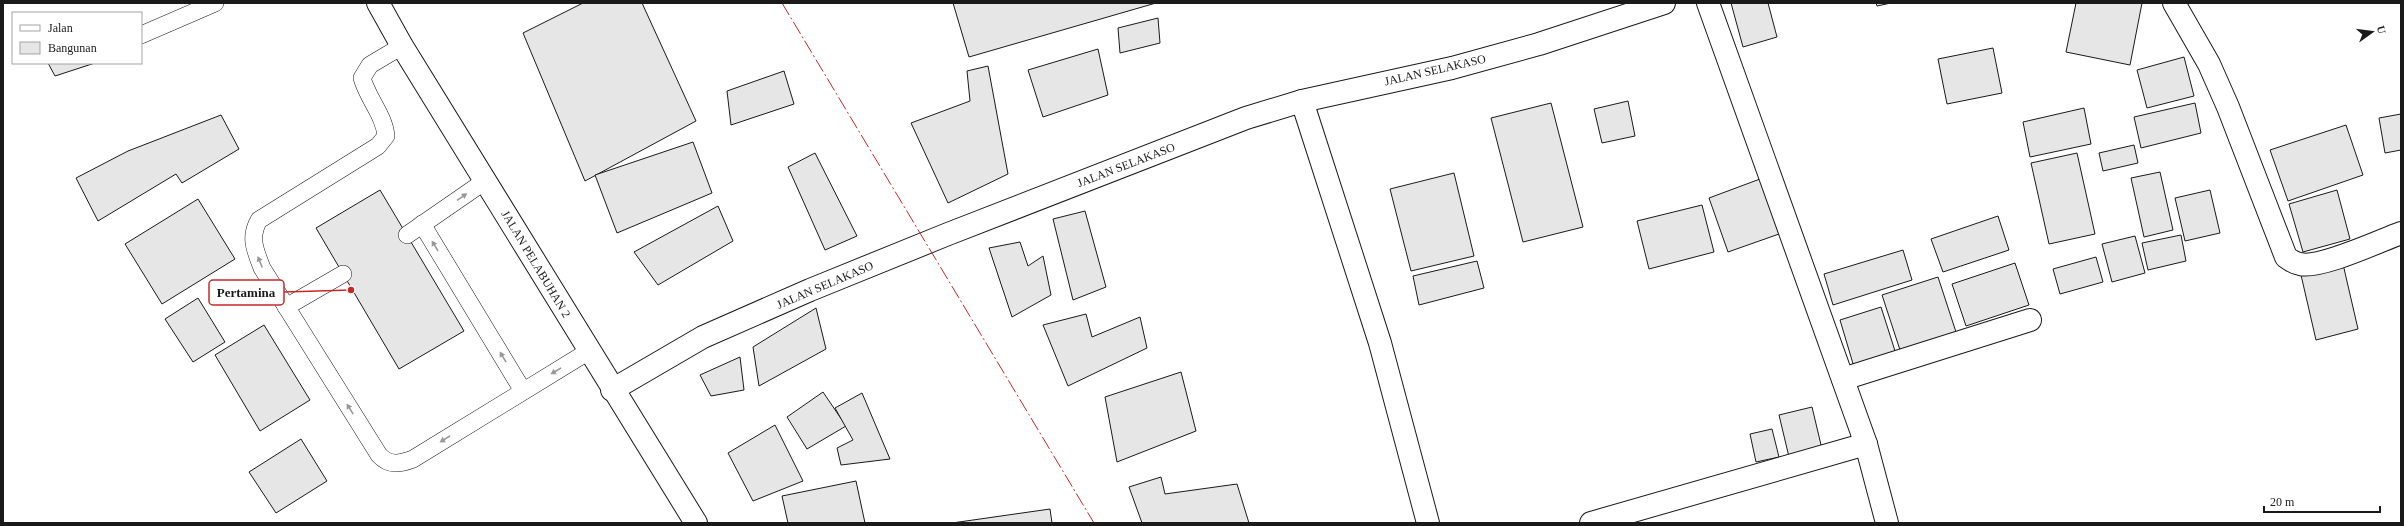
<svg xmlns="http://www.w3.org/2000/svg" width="2404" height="526" viewBox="0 0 2404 526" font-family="'Times New Roman',serif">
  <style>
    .building { fill: #e6e6e6; stroke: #1a1a1a }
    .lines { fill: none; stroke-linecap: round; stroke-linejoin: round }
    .lane-casing { stroke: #1a1a1a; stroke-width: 18 }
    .street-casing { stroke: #1a1a1a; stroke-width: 24 }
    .secondary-casing { stroke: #1a1a1a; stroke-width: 24 }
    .lane { stroke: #fff; stroke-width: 17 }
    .street { stroke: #fff; stroke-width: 22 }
    .secondary { stroke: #fff; stroke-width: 22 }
    .power { stroke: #c62828; stroke-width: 1; stroke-dasharray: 14 3 2 3; stroke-linecap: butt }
    .oneway { fill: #989898 }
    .labels { text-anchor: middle; stroke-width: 3; stroke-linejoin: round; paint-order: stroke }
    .street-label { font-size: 12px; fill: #1a1a1a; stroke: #fff }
    .leader { fill: none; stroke: #c62828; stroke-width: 1.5 }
    .callout-dot { fill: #c62828; stroke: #fff; stroke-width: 1.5 }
    .callout { fill: #fff; stroke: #c62828; stroke-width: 1.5 }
    .callout-label { font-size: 13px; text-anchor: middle; font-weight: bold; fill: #1a1a1a }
  </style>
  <rect width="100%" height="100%" fill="#fff"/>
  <!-- building -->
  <g class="building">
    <path d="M 583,3 L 642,3 L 696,121 L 585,181 L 523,33 Z"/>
    <path d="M 953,3 L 1156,3 L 969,57 Z"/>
    <path d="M 1731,3 L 1768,3 L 1777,37 L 1743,47 Z"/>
    <path d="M 1876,3 L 1891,3 L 1877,6 Z"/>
    <path d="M 2076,3 L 2142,3 L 2130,65 L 2066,52 Z"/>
    <path d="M 1158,18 L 1160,43 L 1120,53 L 1118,28 Z"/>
    <path d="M 1993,48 L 2002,93 L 1947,104 L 1938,59 Z"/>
    <path d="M 1098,49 L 1108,95 L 1043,117 L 1028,70 Z"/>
    <path d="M 2184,57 L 2194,96 L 2147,108 L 2137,70 Z"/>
    <path d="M 48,63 L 95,63 L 55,76 Z"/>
    <path d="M 988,66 L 1008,174 L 948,203 L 911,123 L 970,101 L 967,71 Z"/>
    <path d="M 784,71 L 794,104 L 731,125 L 727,91 Z"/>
    <path d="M 1628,101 L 1635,136 L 1602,143 L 1594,109 Z"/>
    <path d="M 1551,103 L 1583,227 L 1523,242 L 1491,118 Z"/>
    <path d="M 2195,103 L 2201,133 L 2141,148 L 2134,117 Z"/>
    <path d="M 2084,108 L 2091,144 L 2030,157 L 2023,122 Z"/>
    <path d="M 2401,114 L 2401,150 L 2385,153 L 2379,118 Z"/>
    <path d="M 221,115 L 239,149 L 182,183 L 176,174 L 98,221 L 76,178 L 128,151 Z"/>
    <path d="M 2346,125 L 2363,175 L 2288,201 L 2270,150 Z"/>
    <path d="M 693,142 L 712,193 L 617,233 L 595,175 Z"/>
    <path d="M 2134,145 L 2138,163 L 2103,171 L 2099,153 Z"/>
    <path d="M 815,153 L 857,236 L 825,250 L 788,167 Z"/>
    <path d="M 2077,153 L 2095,234 L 2049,244 L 2031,163 Z"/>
    <path d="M 2160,172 L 2173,230 L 2144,237 L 2131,178 Z"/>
    <path d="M 1454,173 L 1474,256 L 1411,271 L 1390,189 Z"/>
    <path d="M 1760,179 L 1779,234 L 1728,252 L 1709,198 Z"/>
    <path d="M 380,190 L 464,331 L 399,369 L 316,228 Z"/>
    <path d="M 2210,190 L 2220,233 L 2185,241 L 2175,198 Z"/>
    <path d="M 2337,190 L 2350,239 L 2303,252 L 2289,204 Z"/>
    <path d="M 198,199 L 235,259 L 162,304 L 125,244 Z"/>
    <path d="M 1702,205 L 1714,252 L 1649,269 L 1637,221 Z"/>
    <path d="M 718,206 L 733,241 L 658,285 L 634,252 Z"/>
    <path d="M 1085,211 L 1106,287 L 1073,300 L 1053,219 Z"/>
    <path d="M 1998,216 L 2009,250 L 1943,272 L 1931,239 Z"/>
    <path d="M 2181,235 L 2186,261 L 2148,270 L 2142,243 Z"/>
    <path d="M 2135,236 L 2145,273 L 2112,282 L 2102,244 Z"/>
    <path d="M 1020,242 L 1028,266 L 1043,256 L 1051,295 L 1012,317 L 989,248 Z"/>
    <path d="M 1903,250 L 1912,280 L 1833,305 L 1824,274 Z"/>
    <path d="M 2096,257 L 2103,282 L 2060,294 L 2053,269 Z"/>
    <path d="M 1477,261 L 1484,288 L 1419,305 L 1413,276 Z"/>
    <path d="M 2015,263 L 2029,305 L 1966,326 L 1952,284 Z"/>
    <path d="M 2343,264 L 2358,329 L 2316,340 L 2301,275 Z"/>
    <path d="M 1938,277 L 1956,332 L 1900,350 L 1882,295 Z"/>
    <path d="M 198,298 L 225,342 L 193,362 L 165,319 Z"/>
    <path d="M 1881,307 L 1896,354 L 1854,367 L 1840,320 Z"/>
    <path d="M 816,308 L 826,349 L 759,386 L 753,347 Z"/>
    <path d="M 1086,314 L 1092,337 L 1140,317 L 1147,348 L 1068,386 L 1043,325 Z"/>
    <path d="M 264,325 L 310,400 L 260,431 L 215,355 Z"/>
    <path d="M 740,357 L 744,390 L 711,396 L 700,375 Z"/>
    <path d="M 1181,372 L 1196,431 L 1117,462 L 1105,397 Z"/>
    <path d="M 823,392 L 846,426 L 807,449 L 787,417 Z"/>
    <path d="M 862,393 L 890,459 L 841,465 L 837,448 L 853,440 L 835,408 Z"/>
    <path d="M 1812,407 L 1822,449 L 1789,457 L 1779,415 Z"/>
    <path d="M 775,425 L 803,481 L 753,501 L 728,453 Z"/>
    <path d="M 1772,429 L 1779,457 L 1756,462 L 1750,434 Z"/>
    <path d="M 301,439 L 327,481 L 276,513 L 249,472 Z"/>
    <path d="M 1161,477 L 1165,494 L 1237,484 L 1249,523 L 1142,523 L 1129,487 Z"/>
    <path d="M 856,481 L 865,523 L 788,523 L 782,496 Z"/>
    <path d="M 1050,509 L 1052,523 L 952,523 Z"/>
  </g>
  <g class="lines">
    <defs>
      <g id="lane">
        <path d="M 141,35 L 215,3"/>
        <path d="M 402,46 L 370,65 L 362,78 C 368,99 384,115 386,136 L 378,146 L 259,220 C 249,237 255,250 262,268 L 379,455 C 389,466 400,464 413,459 L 589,351"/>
        <path d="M 422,224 L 523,391"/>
        <path d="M 407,235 L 485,181"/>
        <path d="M 286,307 L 343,274"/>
      </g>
      <g id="street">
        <path d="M 1708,3 L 1866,444 L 1887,523"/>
        <path d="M 2174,3 L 2209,64 L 2228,107 L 2286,257 C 2290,260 2294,263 2300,264 C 2320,269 2379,241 2401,233"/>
        <path d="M 1302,101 L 1380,343 L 1428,523"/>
        <path d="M 1843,379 L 2030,320"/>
        <path d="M 612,390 L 703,337 L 810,290 L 948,234 L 1246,118 L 1302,101 L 1452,68 L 1539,44 L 1664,3"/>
        <path d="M 1591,523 L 1866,444"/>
      </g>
      <path id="secondary" d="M 378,3 L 402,46 L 696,523"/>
    </defs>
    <!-- lane casing -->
    <use href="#lane" class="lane-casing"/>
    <!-- street casing -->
    <use href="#street" class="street-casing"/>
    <!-- secondary casing -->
    <use href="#secondary" class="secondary-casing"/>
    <!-- lane -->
    <use href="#lane" class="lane"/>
    <!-- street -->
    <use href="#street" class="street"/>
    <!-- secondary -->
    <use href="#secondary" class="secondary"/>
    <!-- power -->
    <path class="power" d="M 782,3 L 1094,523"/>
  </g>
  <!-- one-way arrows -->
  <defs><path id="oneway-solid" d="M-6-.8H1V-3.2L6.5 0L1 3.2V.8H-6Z"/></defs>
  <g class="oneway">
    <use href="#oneway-solid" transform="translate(462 197) rotate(-34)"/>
    <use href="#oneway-solid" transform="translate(435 246) rotate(-121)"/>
    <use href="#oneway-solid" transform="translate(260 262) rotate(-112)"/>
    <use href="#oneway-solid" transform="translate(503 357) rotate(-121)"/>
    <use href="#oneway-solid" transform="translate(556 371) rotate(149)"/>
    <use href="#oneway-solid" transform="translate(350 409) rotate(-122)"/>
    <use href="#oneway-solid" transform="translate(445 439) rotate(148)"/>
  </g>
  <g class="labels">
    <!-- street labels -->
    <g class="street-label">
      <text transform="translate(1435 70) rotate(-13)" y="4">JALAN SELAKASO</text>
      <text transform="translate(1126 165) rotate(-21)" y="4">JALAN SELAKASO</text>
      <text transform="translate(536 264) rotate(59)" y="4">JALAN PELABUHAN 2</text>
      <text transform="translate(825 285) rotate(-23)" y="4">JALAN SELAKASO</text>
    </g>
  </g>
  <!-- callouts -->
  <path class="leader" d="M351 290L284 292"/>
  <circle class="callout-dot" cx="351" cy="290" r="4"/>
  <rect class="callout" x="209" y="280" width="75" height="25" rx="4"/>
  <g class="callout-label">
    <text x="246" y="297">Pertamina</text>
  </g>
  <!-- border -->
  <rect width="2404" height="526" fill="none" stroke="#1a1a1a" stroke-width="8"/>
  <!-- legend -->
  <rect x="12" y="12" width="130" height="52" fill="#ffffff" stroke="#a3a3a3"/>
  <rect x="20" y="25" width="20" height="6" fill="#ffffff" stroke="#a3a3a3"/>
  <text x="48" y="32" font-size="12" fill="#1a1a1a">Jalan</text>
  <rect x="20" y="42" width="20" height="12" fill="#e6e6e6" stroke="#a3a3a3"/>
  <text x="48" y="52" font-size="12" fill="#1a1a1a">Bangunan</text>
  <!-- north arrow -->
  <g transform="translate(2372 32) rotate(76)" stroke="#ffffff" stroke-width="3" paint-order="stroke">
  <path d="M0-3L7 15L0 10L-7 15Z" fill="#1a1a1a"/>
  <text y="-6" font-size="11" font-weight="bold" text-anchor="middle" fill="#1a1a1a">U</text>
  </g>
  <!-- scale -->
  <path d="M2264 506v6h116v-6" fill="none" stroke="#1a1a1a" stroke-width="2"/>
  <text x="2270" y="506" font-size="12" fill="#1a1a1a" stroke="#ffffff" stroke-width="3" paint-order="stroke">20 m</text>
</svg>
